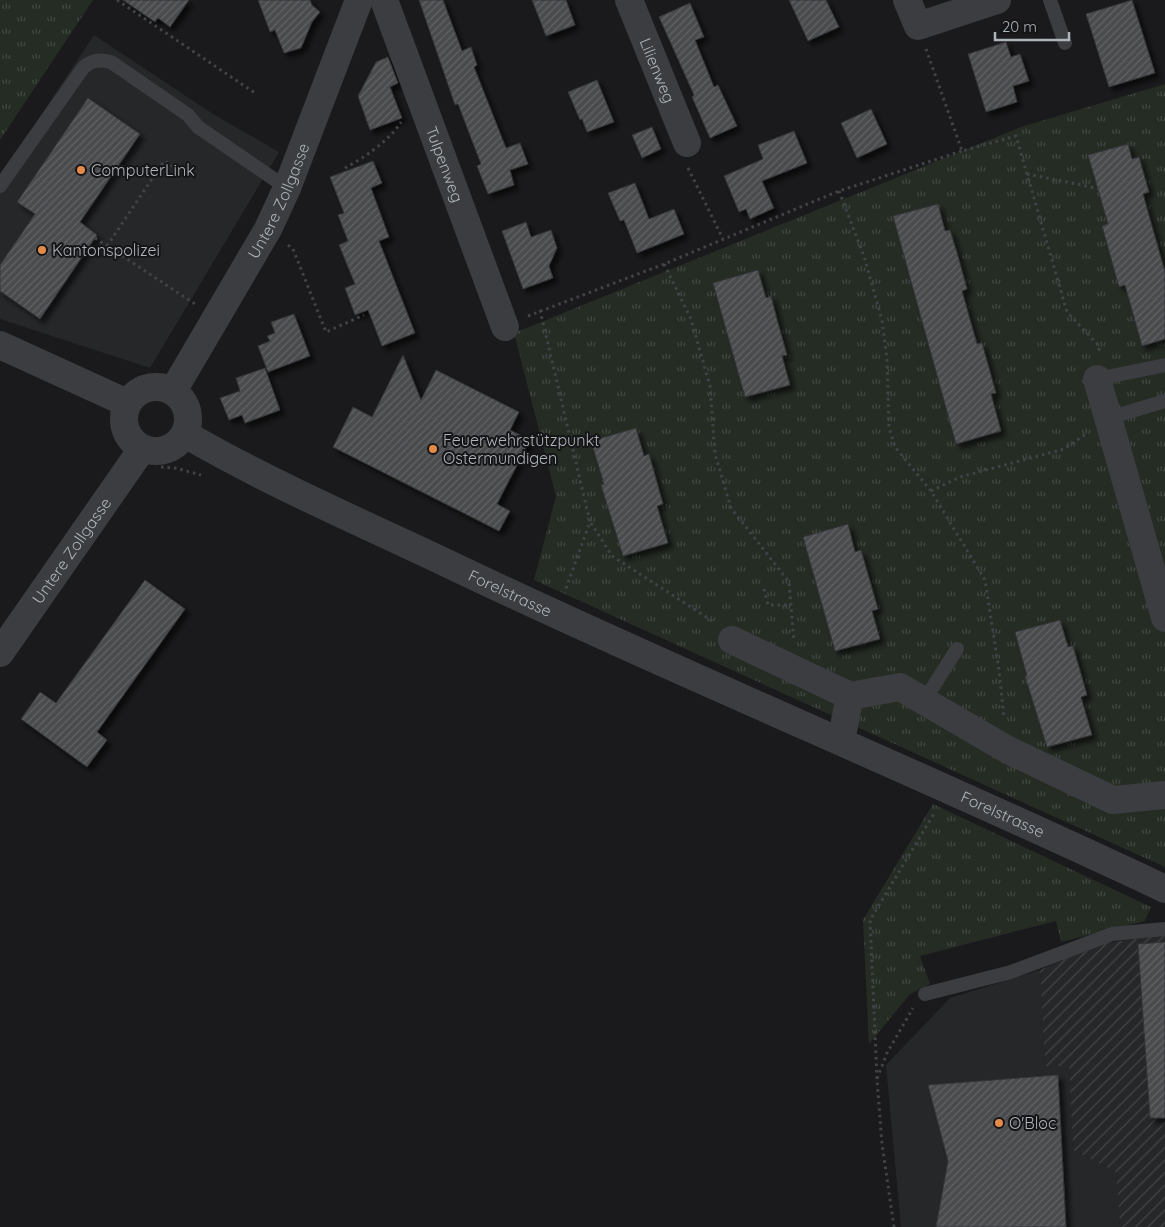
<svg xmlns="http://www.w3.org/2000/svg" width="1165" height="1227" viewBox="0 0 1165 1227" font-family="Quicksand,sans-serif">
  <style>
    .built { fill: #262729 }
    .industrial { fill: url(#industrial-furrows) }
    .grass { fill: url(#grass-tufts) }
    .building { fill: url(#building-hatch); stroke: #343538; filter: url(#shadow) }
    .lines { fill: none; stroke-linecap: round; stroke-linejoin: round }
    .path { stroke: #414447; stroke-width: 3; stroke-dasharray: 2.5 4; stroke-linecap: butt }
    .service { stroke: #3b3d40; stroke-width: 14 }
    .minor { stroke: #3b3d40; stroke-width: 28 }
    .tertiary { stroke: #3b3d40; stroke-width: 28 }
    .poi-dot { fill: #e48b4a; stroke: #151517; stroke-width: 2 }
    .labels { text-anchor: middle; stroke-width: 4; stroke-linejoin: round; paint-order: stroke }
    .street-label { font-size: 16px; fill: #adb4ba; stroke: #151517 }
    .poi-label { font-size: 16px; fill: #adb4ba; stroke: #151517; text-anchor: start }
  </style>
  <defs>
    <pattern id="industrial-furrows" width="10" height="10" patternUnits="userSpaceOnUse" patternTransform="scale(1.25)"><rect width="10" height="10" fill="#262729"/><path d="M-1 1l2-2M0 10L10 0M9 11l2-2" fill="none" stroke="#434446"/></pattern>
    <pattern id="grass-tufts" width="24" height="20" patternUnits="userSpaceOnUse" patternTransform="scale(1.25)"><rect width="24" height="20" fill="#252c24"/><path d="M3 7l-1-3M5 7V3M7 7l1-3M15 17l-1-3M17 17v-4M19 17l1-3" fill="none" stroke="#424842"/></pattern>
    <pattern id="building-hatch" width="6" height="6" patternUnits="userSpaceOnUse" patternTransform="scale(1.25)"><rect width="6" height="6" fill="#494b4e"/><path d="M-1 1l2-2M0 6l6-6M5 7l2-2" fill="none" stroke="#616365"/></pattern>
    <filter id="shadow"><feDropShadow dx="4.5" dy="4.5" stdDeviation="2.5" flood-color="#0009"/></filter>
  </defs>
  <rect width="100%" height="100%" fill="#1a1a1c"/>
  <!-- built -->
  <g class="built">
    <path d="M 94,35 L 213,114 L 279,152 L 150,368 L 0,319 L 0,177 Z"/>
    <path d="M 1040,970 L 1045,1066 L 1069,1066 L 1073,1150 L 1116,1172 L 1120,1227 L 901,1227 L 886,1065 L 950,998 Z"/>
  </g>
  <!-- industrial -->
  <path class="industrial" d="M 1165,935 L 1165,1227 L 1120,1227 L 1116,1172 L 1073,1150 L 1069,1066 L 1045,1066 L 1040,970 L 1097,944 Z"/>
  <!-- grass -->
  <g class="grass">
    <path d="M 0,0 L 93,0 L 0,140 Z"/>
    <path d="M 1165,84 L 1165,867 L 534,580 L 556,496 L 514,333 L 1021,127 Z"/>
    <path d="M 933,804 L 1151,907 L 1145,921 L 1061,942 L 1056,921 L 920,956 L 930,984 L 910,994 L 869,1044 L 863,920 Z"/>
  </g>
  <!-- building -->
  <g class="building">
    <path d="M 123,0 L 189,0 L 170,27 L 158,18 L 155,22 Z"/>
    <path d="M 258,0 L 310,0 L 312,5 L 320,12 L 312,22 L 301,48 L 284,53 L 275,30 L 270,32 Z"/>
    <path d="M 419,0 L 443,0 L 462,51 L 471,47 L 477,65 L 474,67 L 506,148 L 520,143 L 528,164 L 510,170 L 514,185 L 488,194 L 477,166 L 481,164 L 458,104 L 455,105 Z"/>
    <path d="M 532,0 L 566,0 L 575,25 L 546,36 Z"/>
    <path d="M 789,0 L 826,0 L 839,27 L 808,41 Z"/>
    <path d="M 1132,0 L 1155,73 L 1109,87 L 1086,14 Z"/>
    <path d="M 690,3 L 704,37 L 695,40 L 714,87 L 718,85 L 737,126 L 710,138 L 692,97 L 694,95 L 659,17 Z"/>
    <path d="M 1006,42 L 1011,57 L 1020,54 L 1029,81 L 1013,86 L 1017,102 L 986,112 L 968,54 Z"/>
    <path d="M 388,57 L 398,83 L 390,87 L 402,118 L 370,130 L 358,96 L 376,62 Z"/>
    <path d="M 597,80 L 614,122 L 587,132 L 582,119 L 580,120 L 568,92 Z"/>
    <path d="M 88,98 L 140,134 L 80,222 L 97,235 L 40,319 L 0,291 L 0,265 L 35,214 L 17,202 Z"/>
    <path d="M 871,109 L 887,144 L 857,158 L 841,123 Z"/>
    <path d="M 652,127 L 661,149 L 642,158 L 632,135 Z"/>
    <path d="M 794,131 L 807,163 L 762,181 L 774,208 L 750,219 L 746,209 L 739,212 L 724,176 L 763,159 L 758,145 Z"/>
    <path d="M 1128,144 L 1132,159 L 1139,157 L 1149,192 L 1143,194 L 1165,272 L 1165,339 L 1142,346 L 1125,285 L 1119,287 L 1102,226 L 1108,224 L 1088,155 Z"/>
    <path d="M 373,161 L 382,183 L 371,188 L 389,237 L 379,241 L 415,333 L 382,346 L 368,310 L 355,315 L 345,288 L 355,284 L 339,245 L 348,241 L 338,215 L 344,213 L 330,177 Z"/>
    <path d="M 635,183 L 649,219 L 674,209 L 684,234 L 637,253 L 624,220 L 620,221 L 608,193 Z"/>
    <path d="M 938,204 L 945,231 L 950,230 L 958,256 L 967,289 L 962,291 L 977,344 L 982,343 L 996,393 L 991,394 L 1001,431 L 956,444 L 893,216 Z"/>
    <path d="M 526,222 L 531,237 L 551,230 L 557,248 L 549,266 L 553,278 L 523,289 L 502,231 Z"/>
    <path d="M 758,270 L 766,298 L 771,296 L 778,323 L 787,355 L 782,356 L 790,385 L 745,397 L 713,283 Z"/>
    <path d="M 294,314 L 310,356 L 268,372 L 258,346 L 270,341 L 267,336 L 275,333 L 271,322 Z"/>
    <path d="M 403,355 L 421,400 L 436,370 L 519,412 L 510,430 L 530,440 L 497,504 L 510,511 L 499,531 L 333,447 L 353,407 L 372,417 Z"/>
    <path d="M 265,368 L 280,410 L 245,423 L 242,415 L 229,420 L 220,398 L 240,391 L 236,378 Z"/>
    <path d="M 636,428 L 644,456 L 649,454 L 663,504 L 657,506 L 668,543 L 623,556 L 601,485 L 604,484 L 591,441 Z"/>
    <path d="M 848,524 L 855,552 L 861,550 L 878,609 L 872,611 L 880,639 L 835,651 L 803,537 Z"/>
    <path d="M 145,580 L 185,609 L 97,732 L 107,740 L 87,767 L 21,719 L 40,692 L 56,703 Z"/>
    <path d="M 1060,620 L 1068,647 L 1073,646 L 1087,695 L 1081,697 L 1092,735 L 1047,747 L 1025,676 L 1027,676 L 1015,632 Z"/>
    <path d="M 1165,942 L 1165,1118 L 1150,1118 L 1138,944 Z"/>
    <path d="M 1058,1075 L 1066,1227 L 936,1227 L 948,1161 L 928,1085 Z"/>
  </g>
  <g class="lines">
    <!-- path -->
    <g class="path">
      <path d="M 117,0 L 255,93"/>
      <path d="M 926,49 L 962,151 L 1016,136 L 1067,312 L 1099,346 L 1099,353"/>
      <path d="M 345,168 C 365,157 389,141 401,122"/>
      <path d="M 688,168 L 723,239"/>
      <path d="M 1027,174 L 1101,189"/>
      <path d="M 839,191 L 864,256 L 882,320 L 887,359 L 889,428 L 895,447 L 931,491 L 985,580 L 999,670 L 1004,718"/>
      <path d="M 95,238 L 195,304"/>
      <path d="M 288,245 L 293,249 L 326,332 L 364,315"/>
      <path d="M 107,246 L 164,161 L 172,166"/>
      <path d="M 664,264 L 691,319 L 710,386 L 715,454 L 731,508 L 789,582 L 794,642"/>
      <path d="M 540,310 L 590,522 L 565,591"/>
      <path d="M 528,316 L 664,264 L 839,191 L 962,151"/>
      <path d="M 161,467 L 175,468 L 201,475"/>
      <path d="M 931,491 L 960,477 L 1064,449 L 1086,434"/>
      <path d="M 591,523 L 612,556 L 714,622"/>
      <path d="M 764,589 L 768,605 L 791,605"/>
      <path d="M 877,1079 L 870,920 L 935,812"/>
      <path d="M 894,1227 L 882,1144 L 877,1079 L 887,1053 L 913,1008"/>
    </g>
    <!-- service -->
    <g class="service">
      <path d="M 1050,0 L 1065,43"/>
      <path d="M 0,186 L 83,68 C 91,60 100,59 111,62 L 188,115 L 198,127 L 287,188"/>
      <path d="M 1097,379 L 1165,365"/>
      <path d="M 1109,418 L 1165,401"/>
      <path d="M 924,701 L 957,649"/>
      <path d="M 925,994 L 1011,972 L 1112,934 L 1165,929"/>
    </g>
    <!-- minor -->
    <g class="minor">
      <path id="s1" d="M 384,0 L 505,327"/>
      <path id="s2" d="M 629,0 L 687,143"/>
      <path d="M 907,0 L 918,26 L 997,0"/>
      <path d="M 0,345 L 127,403"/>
      <path d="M 1097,379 L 1165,618"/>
      <path id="s3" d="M 185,434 C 266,481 353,519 438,559 C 678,674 925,775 1165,889"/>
      <path d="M 732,640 L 850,696"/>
      <path d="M 841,741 L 850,696 L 900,687 L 1008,750 L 1113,800 L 1165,795"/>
    </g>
    <!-- tertiary -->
    <g class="tertiary">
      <circle cx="156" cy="419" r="32"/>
      <path id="s4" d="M 173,391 L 268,229 L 287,188 L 359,0"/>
      <path id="s5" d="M 0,653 L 142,449"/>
    </g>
  </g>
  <!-- markers -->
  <g class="poi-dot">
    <circle cx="81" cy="170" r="5"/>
    <circle cx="42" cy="250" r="5"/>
    <circle cx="433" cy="449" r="5"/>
    <circle cx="999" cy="1123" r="5"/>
  </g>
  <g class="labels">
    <!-- street labels -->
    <g class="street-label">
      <text dy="6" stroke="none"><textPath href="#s2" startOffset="76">Lilienweg</textPath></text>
      <text dy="6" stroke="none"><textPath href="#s1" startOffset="175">Tulpenweg</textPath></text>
      <text dy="6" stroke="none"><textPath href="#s4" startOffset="218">Untere Zollgasse</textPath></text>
      <text dy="6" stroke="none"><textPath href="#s5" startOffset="125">Untere Zollgasse</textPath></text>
      <text dy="6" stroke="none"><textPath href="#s3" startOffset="362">Forelstrasse</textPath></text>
      <text dy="6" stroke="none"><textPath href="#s3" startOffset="902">Forelstrasse</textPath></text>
    </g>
    <!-- poi labels -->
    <g class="poi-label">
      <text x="91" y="176">ComputerLink</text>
      <text x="52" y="256">Kantonspolizei</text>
      <text x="443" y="446">Feuerwehrstützpunkt<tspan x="443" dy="18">Ostermundigen</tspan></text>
      <text x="1009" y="1129">O'Bloc</text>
    </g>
  </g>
  <!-- scale -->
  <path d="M995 32v8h74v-8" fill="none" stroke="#adb4ba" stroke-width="2.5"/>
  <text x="1002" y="32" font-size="15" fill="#adb4ba" stroke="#151517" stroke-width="4" paint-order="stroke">20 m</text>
</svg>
